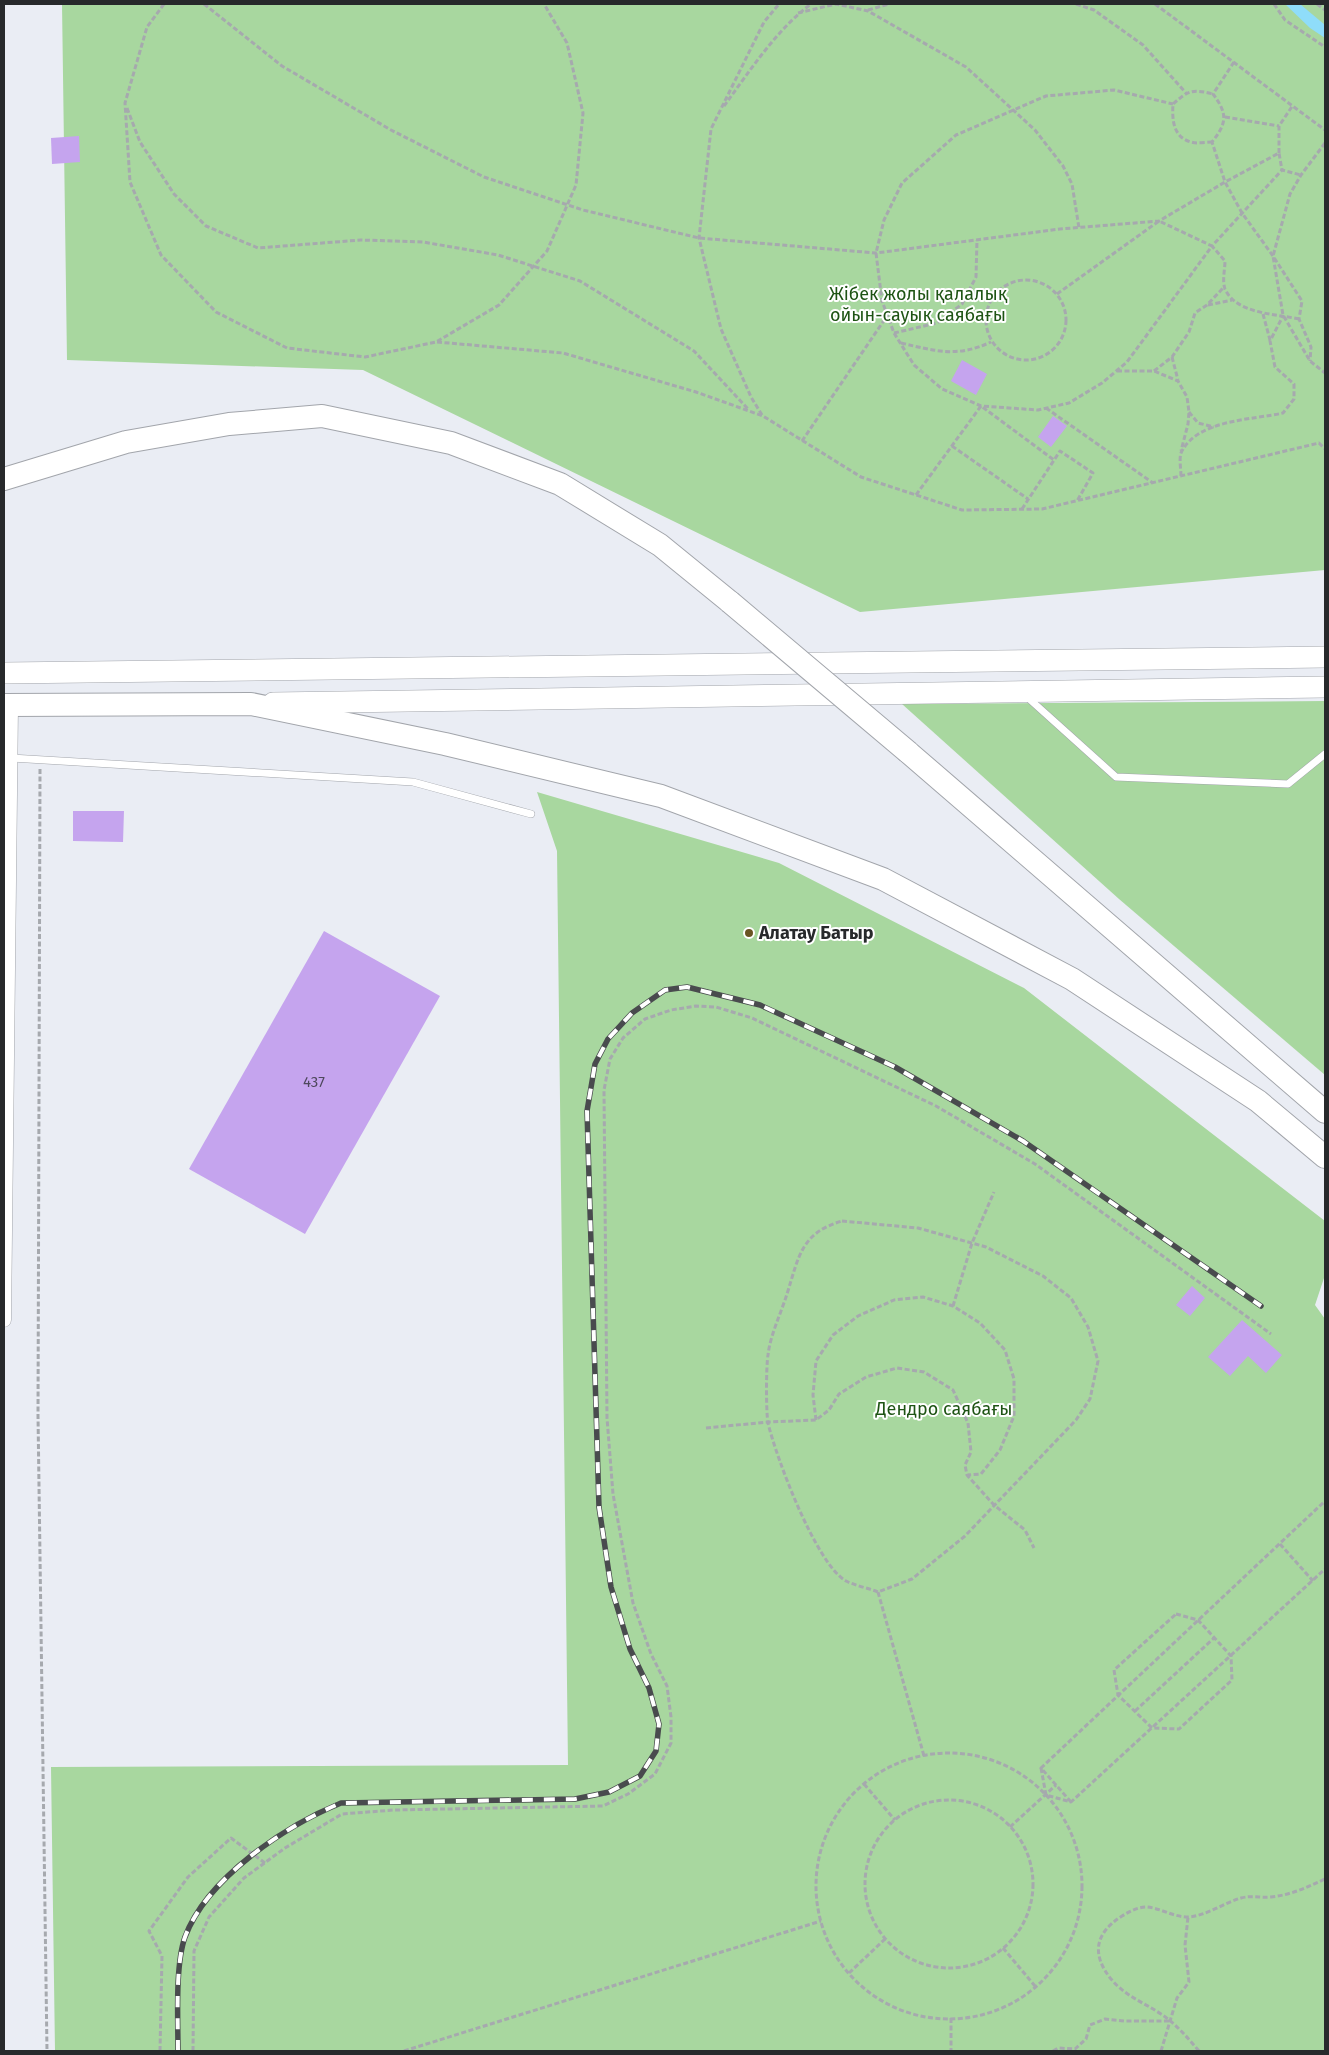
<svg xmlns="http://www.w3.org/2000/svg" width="1329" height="2055" viewBox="0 0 1329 2055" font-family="'Fira Sans',sans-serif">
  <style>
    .green { fill: #a8d79f }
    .water { fill: #8fddfa }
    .building { fill: #c5a4ee }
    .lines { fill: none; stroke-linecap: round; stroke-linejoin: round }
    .service-casing { stroke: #a2a5ab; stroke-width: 8 }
    .minor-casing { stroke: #a2a5ab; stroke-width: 15 }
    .primary-casing { stroke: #a2a5ab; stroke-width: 22 }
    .trunk-casing { stroke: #a2a5ab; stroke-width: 24 }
    .path { stroke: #a6a9ae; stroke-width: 3; stroke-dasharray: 5 2.5; stroke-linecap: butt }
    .service { stroke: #fff; stroke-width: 7 }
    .minor { stroke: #fff; stroke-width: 14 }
    .primary { stroke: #fff; stroke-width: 21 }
    .trunk { stroke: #fff; stroke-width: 22 }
    .rail-casing { stroke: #494b4e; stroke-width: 5.5 }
    .rail { stroke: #fff; stroke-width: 4; stroke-dasharray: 11; stroke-linecap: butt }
    .trunk-bridge-casing { stroke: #a2a5ab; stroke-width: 24; stroke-linecap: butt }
    .trunk-bridge { stroke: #fff; stroke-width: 22 }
    .poi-dot { fill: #695423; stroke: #fff; stroke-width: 2 }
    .labels { text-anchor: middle; stroke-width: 4; stroke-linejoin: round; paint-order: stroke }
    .number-label { font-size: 15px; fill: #4e485c }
    .park-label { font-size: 18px; fill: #1e5414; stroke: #fff }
    .poi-label { font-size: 18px; font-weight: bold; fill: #27292b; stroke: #fff; text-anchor: start }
  </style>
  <rect width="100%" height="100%" fill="#eaedf4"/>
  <!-- green -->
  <g class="green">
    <path d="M 62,4 L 1325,4 L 1325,570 L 860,612 L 363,370 L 67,360 Z"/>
    <path d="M 1325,701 L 1325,1075 L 1119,899 L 902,704 Z"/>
    <path d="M 537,792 L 779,863 L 1024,988 L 1325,1221 L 1325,1275 L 1315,1305 L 1325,1319 L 1325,2051 L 55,2051 L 51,1767 L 568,1765 L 557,851 Z"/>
  </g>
  <!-- water -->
  <path class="water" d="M 1285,4 L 1300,4 L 1325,25 L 1325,38 L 1310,28 Z"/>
  <!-- building -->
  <g class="building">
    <path d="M 79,136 L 80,162 L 52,164 L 51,138 Z"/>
    <path d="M 962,360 L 987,374 L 976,395 L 951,381 Z"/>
    <path d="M 1053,416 L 1067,426 L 1051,447 L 1038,437 Z"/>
    <path d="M 73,811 L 124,811 L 123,842 L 73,841 Z"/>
    <path d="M 324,931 L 440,996 L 305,1234 L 189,1169 Z"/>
    <path d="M 1192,1286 L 1205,1298 L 1190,1316 L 1176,1305 Z"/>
    <path d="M 1242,1320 L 1282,1355 L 1266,1373 L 1248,1356 L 1230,1376 L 1208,1357 Z"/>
  </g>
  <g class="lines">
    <defs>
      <g id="service">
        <path d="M 1026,696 L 1116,777 L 1288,784 L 1325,754"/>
        <path d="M 11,758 L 413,782 L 531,814"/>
      </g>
      <path id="minor" d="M 4,1320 L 11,705"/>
      <g id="primary">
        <path d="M 4,673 L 1325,657"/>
        <path d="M 273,703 L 1325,687"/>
      </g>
      <g id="trunk">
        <path d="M 4,479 L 126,442 L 229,424 L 322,416 L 451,443 L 560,484 L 660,545 L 730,602"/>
        <path d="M 4,705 L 251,704 L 445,744 L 661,796 L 883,879 L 1072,979 L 1258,1101 L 1325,1157"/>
        <path d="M 908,752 L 1325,1112"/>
      </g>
    </defs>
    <!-- service casing -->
    <use href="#service" class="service-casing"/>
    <!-- minor casing -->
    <use href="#minor" class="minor-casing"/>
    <!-- primary casing -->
    <use href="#primary" class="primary-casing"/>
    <!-- trunk casing -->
    <use href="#trunk" class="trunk-casing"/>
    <!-- path -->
    <g class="path">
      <path d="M 164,4 L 147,27 L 125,103 L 130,182 L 161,255 L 216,312 L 287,348 L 365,357 L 436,342 L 499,305 L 547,251 L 576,185 L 583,113 L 567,43 L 544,4"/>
      <path d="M 204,4 L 282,66 L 391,130 L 484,177 L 583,210 L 699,238 L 876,253 L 1060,229 L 1159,221 L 1225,182 L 1279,153 L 1282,170"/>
      <path d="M 1076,4 L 1094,10 L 1143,45 L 1186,93"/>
      <path d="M 1155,4 L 1325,130"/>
      <path d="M 1274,4 L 1285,20 L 1325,47"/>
      <path d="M 1317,4 L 1325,10"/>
      <path d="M 868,10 L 889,4"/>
      <path d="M 798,13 L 836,4 L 868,11 L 966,67 L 1035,130 L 1063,166 L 1072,184 L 1079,228"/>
      <path d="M 1234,62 L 1213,94 C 1228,114 1227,123 1212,142 L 1225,182 L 1242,213 L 1273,256 L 1302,301 L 1299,319 L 1311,347 L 1310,361"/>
      <path d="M 724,106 C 749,72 777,29 811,4"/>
      <path d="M 127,108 L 140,142 L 174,194 L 206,226 L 258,248 L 361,240 L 423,242 L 498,255 L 580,281 L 694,351 L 749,410"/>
      <path d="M 1225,117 L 1279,126"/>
      <path d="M 1212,142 C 1206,142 1197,144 1191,142 C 1173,137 1172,120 1173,104 C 1189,90 1192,89 1213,94"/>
      <path d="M 1325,143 L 1301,175 L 1290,194 L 1273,256 L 1283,315 L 1310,361 L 1325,373"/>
      <path d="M 1279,153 L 1279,126 L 1293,105"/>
      <circle cx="1026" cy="320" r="40"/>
      <path d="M 1057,294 L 1159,221 L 1212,246 L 1127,362 L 1102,383 L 1069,403 L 1038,410 L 981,406 L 942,389 L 914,365 L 894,333 L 882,301 L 876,253 L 884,220 L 902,183 L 956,135 L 1046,96 L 1114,90 L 1173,104"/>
      <path d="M 1208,305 L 1232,300"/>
      <path d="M 1263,314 L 1270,340"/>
      <path d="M 1299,319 C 1276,314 1236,314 1225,289 C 1222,281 1225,269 1225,261 L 1212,246 L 1282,170 L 1301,175"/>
      <path d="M 894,333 L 937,323 L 962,304 L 976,277 L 977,240"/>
      <path d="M 437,342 L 563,353 L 696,392 L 763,416 L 861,477 L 962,510 L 1042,509 L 1319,443 L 1325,449"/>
      <path d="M 901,343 C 936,351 956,358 991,342"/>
      <path d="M 1172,357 L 1178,380"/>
      <path d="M 1117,371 L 1154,371 L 1178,381 L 1187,397 L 1189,412 L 1188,424 L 1181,451"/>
      <path d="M 1154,371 L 1172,357 L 1189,332 L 1195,313 L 1207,305 L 1224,287"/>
      <path d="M 1046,408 L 1153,483"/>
      <path d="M 1189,412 L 1198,423 L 1214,427"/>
      <path d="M 762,415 L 751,397 L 721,329 L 699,238 L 711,129 L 764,22 L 779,4"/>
      <path d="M 802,441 L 887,316"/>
      <path d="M 952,446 L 1028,499"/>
      <path d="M 1181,476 C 1181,470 1179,459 1181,453 C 1197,419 1253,420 1283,413 L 1294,399 L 1294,384 L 1275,367 L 1270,341 L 1283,316"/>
      <path d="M 916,495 L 981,406 L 1054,460"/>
      <path d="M 1022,509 L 1060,451 L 1093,473 L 1077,501"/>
      <path d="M 40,769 L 38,1415 L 47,2051"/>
      <path d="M 842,1221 L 918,1228 L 986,1247 L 1043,1276 L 1071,1298 L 1088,1327 L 1098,1361 L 1090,1399 L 1076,1420 L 965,1536 L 912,1579 L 878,1592 C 868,1588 856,1586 846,1581 C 816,1564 776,1457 768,1423 C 766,1412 766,1367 768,1355 C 770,1336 781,1313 787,1294 C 799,1256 801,1233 842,1221 Z"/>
      <path d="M 953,1306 L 972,1243 L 994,1192"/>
      <path d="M 816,1420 L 813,1395 L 816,1361 L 833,1335 L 858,1316 L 894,1300 L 923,1297 L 953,1306 L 980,1323 L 1005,1350 L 1014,1379 L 1014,1416 L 1000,1450 L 981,1474 L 968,1475"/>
      <path d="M 706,1428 L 768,1422 L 816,1420 L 829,1410 L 839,1394 L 866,1377 L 897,1368 L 924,1372 L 953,1390 L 968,1423 L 971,1452 L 965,1465 L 967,1475 L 975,1484 L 994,1505 L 1025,1530 L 1034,1548"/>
      <path d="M 1280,1544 L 1313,1581"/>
      <path d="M 878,1592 L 924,1756"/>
      <path d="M 1176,1614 L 1198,1620 L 1231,1656 L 1232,1680 L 1179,1729 L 1152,1728 L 1118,1695 L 1114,1670 Z"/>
      <path d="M 1135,1711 L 1214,1638"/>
      <circle cx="949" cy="1886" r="133"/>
      <path d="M 1041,1768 L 1046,1795 L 1071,1802 L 1325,1569"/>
      <path d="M 864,1784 L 895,1820"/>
      <circle cx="949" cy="1884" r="84"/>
      <path d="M 1071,1802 L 1041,1768 L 1325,1501"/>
      <path d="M 1010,1827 L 1056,1785"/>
      <path d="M 1003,1948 L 1035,1986"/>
      <path d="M 849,1973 L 885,1939"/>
      <path d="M 951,2018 L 951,2051"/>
      <path d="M 160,2051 L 162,1956 L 149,1931 L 188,1877 L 231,1838 L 265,1863"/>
      <path d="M 193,2051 L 194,1951 L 209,1917 L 244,1878 L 285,1848 L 342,1814 L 394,1810 L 603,1806 L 628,1794 L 655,1774 L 671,1743 L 671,1717 L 667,1686 L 651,1654 L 633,1603 L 613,1494 L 607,1418 L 604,1090 L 610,1059 L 623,1038 L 645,1019 L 671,1010 L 696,1006 L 716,1007 L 752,1018 L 936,1106 L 1035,1164 L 1271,1334"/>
      <path d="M 404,2051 L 821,1921"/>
      <path d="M 1053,2051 L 1058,2048 L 1075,2049 L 1086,2039 L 1090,2025 L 1105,2019 L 1124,2021 L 1170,2021"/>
      <path d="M 1161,2051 L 1177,1998 L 1189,1982 L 1185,1945 L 1188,1917"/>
      <path d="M 1199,2051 C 1187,2037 1176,2024 1161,2014 C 1143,2002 1125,1996 1111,1979 C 1091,1954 1095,1933 1122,1916 C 1130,1911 1138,1907 1147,1907 C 1160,1908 1173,1917 1188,1917 C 1206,1916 1224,1903 1241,1898 C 1253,1895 1260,1898 1271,1897 C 1291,1895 1308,1887 1325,1879"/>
    </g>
    <!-- service -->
    <use href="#service" class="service"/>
    <!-- minor -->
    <use href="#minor" class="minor"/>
    <!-- primary -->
    <use href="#primary" class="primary"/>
    <!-- trunk -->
    <use href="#trunk" class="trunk"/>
    <defs>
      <path id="rail" d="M 178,2051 C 178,2020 175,1965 185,1937 C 207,1878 285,1826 341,1803 L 575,1799 L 609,1792 L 640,1776 L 656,1751 L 659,1724 L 649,1688 L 630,1649 L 611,1587 L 599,1507 L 587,1111 L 595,1064 L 608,1039 L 632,1013 L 665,990 L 687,987 L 760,1005 L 895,1067 L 1023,1141 L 1261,1306"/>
    </defs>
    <!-- rail casing -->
    <use href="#rail" class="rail-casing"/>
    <!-- rail -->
    <use href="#rail" class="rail"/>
    <defs>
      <path id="trunk-bridge" d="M 730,602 L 908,752"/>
    </defs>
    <!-- trunk-bridge casing -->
    <use href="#trunk-bridge" class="trunk-bridge-casing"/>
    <!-- trunk-bridge -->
    <use href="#trunk-bridge" class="trunk-bridge"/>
  </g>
  <!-- markers -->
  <circle class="poi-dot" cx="749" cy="933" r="5"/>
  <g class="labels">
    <!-- number labels -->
    <g class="number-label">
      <text x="314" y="1087">437</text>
    </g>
    <!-- park labels -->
    <g class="park-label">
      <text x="918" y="300">Жібек жолы қалалық<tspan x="918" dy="21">ойын-сауық саябағы</tspan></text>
      <text x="944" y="1415">Дендро саябағы</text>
    </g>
    <!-- poi labels -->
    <g class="poi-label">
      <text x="759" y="939">Алатау Батыр</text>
    </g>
  </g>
  <!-- border -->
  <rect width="1329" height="2055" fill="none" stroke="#27292b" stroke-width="10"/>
</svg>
